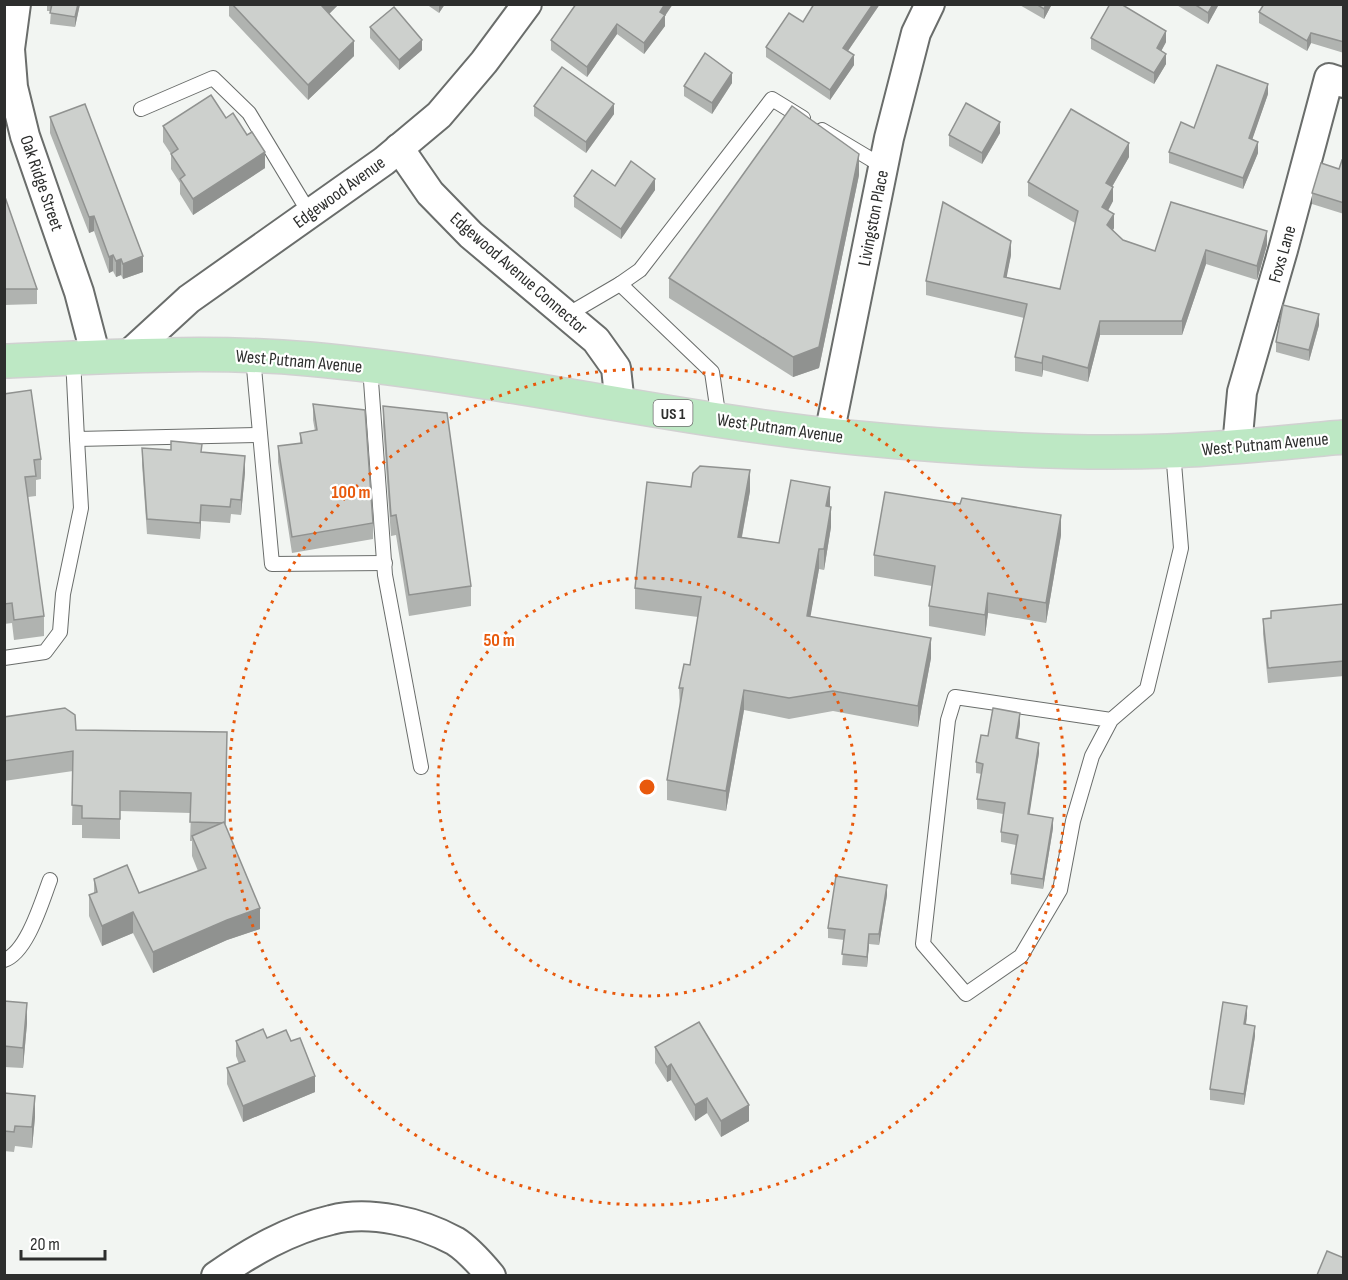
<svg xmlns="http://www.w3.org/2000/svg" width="1348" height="1280" viewBox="0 0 1348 1280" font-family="'Sofia Sans Condensed',sans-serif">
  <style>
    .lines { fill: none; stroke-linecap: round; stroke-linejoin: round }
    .service-casing { stroke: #6a6d6b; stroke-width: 16 }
    .minor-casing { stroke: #6a6d6b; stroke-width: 32 }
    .primary-casing { stroke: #d1d1d1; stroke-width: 36 }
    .service { stroke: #fff; stroke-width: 14 }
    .minor { stroke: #fff; stroke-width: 28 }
    .primary { stroke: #bde8c4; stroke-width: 33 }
    .wall { fill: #b0b3b0 }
    .shaded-wall { fill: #909290 }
    .building { fill: #cdd0cd; stroke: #909290; stroke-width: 1.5 }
    .ring { fill: none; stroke: #e8590c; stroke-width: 3; stroke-dasharray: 3 6 }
    .labels { text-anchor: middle; stroke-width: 4.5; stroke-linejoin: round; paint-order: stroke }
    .shield { fill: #fff; stroke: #6c6d6c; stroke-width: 1.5 }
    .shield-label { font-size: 16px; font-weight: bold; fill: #2d2e2d }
    .street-label { font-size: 18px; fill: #2d2e2d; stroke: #fff }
    .centre { fill: #e8590c; stroke: #fff; stroke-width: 3 }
    .ring-label { font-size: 18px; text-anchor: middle; font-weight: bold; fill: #e8590c; stroke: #fff; stroke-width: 4.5; stroke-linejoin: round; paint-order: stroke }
  </style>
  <rect width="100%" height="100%" fill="#f2f5f2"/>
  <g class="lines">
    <defs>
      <g id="service">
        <path d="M 141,109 L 213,78 L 249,113 L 310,214"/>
        <path d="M 822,130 L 884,167"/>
        <path d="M 620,284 L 640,270 L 772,99 L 803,118"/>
        <path d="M 567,315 L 620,284 L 712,372 L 719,420"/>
        <path d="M 253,357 L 272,564 L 385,563"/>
        <path d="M 73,358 L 77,439 L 260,435"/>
        <path d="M 370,367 L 385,575 L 421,767"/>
        <path d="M 4,658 L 45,652 L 60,632 L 63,594 L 81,508 L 77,439"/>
        <path d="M 1111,720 L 955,697 L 948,720 L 923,944 L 966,994 L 1021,956 L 1060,890 L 1073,821 L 1092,756 L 1111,720 L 1147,689 L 1181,548 L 1173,451"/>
        <path d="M 4,960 C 27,953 42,901 50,880"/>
      </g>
      <g id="minor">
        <path d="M 16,4 L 10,49 L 13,87 L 25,136 L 79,292 L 96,357"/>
        <path d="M 399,148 L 430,193 L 471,235 L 596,340 L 616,368 L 620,405"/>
        <path d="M 128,355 L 189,299 L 384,161 L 439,115 L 484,62 L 527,4"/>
        <path d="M 829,435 L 889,138 L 916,33 L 930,4"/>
        <path d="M 1237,447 L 1242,392 L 1283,250 L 1329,78 L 1344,83"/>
        <path d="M 216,1276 C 251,1252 288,1230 331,1220 C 370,1210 420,1222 455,1241 C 468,1249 481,1264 491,1276"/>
      </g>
      <path id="primary" d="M 4,361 C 106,357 207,350 309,359 C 493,376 674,420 857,438 C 960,448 1065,455 1168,451 C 1227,449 1285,442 1344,437"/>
    </defs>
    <!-- service casing -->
    <use href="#service" class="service-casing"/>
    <!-- minor casing -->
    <use href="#minor" class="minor-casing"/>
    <!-- primary casing -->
    <use href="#primary" class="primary-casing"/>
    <!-- service -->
    <use href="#service" class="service"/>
    <!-- minor -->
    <use href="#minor" class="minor"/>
    <!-- primary -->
    <use href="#primary" class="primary"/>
  </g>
  <!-- wall -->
  <g class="wall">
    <path d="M 47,4 L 80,4 L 75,27 L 50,24 L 51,11 L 47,11 Z"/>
    <path d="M 229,4 L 339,4 L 329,14 L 354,56 L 308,100 L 229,16 Z"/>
    <path d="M 426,4 L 445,4 L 439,13 Z"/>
    <path d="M 576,4 L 665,16 L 665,26 L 644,54 L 617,34 L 587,77 L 551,50 L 551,40 Z"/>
    <path d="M 814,4 L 880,4 L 848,51 L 854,65 L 830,100 L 766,57 L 766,47 L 803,22 Z"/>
    <path d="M 1018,4 L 1052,4 L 1044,19 Z"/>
    <path d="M 1175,4 L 1219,4 L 1208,24 Z"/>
    <path d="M 1344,4 L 1344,53 L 1311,43 L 1307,51 L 1259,23 L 1259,12 Z"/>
    <path d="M 370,27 L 422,50 L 399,70 L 370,38 Z"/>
    <path d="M 1091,38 L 1166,42 L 1161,51 L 1166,64 L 1154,84 L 1091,49 Z"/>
    <path d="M 732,83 L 712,114 L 684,96 L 684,86 Z"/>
    <path d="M 1268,94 L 1252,139 L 1258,153 L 1243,189 L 1169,163 L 1169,152 L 1194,128 Z"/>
    <path d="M 534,106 L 614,114 L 586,153 L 534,116 Z"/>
    <path d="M 50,117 L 143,272 L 123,279 L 121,275 L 116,277 L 113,271 L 109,273 L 94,231 L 89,233 L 50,133 Z"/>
    <path d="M 226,118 L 265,168 L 193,215 L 180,194 L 180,183 L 171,169 L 171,154 L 163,142 L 163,126 Z"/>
    <path d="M 1000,133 L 982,164 L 949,146 L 949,135 Z"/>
    <path d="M 1129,157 L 1112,187 L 1113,201 L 1108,211 L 1114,228 L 1113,230 L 1123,240 L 1155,251 L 1267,245 L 1257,280 L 1206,264 L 1182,335 L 1100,335 L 1088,382 L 1043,370 L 1042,377 L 1015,371 L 1015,357 L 1024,318 L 926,295 L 926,281 L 1011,255 L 1006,277 L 1060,289 L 1075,223 L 1028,196 L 1028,182 Z"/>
    <path d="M 1344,161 L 1344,214 L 1312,204 L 1312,193 L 1339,169 Z"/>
    <path d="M 859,175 L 819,368 L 793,377 L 669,298 L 669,278 Z"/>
    <path d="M 615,186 L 655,190 L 621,239 L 574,207 L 574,196 Z"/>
    <path d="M 5,197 L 37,289 L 37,304 L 4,305 Z"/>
    <path d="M 1319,325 L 1309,361 L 1276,352 L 1276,342 Z"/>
    <path d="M 4,394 L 41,459 L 41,479 L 36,480 L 36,496 L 28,497 L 44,616 L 44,636 L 14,640 L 12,623 L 4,624 Z"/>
    <path d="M 313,404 L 373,523 L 373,539 L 292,553 L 278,462 L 278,446 L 300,443 L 300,433 L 315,431 L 313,420 Z"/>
    <path d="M 383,406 L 471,586 L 471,606 L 409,616 L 396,535 L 391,536 L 383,426 Z"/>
    <path d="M 142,448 L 202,453 L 245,472 L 241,515 L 231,514 L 230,523 L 201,521 L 200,539 L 147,534 L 142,464 Z"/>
    <path d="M 691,487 L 750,491 L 742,537 L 779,543 L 830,507 L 831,527 L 824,570 L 819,569 L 810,616 L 931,658 L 918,727 L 833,711 L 789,719 L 744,710 L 726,811 L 667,800 L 667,780 L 680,708 L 679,688 L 690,665 L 698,617 L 635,609 L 635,588 Z"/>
    <path d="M 1061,535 L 1046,623 L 988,613 L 985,636 L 929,626 L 929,606 L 932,586 L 874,576 L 874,555 Z"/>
    <path d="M 1344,604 L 1344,676 L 1268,683 L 1263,634 L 1263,619 L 1271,618 L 1271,611 Z"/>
    <path d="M 4,717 L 76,730 L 227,752 L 225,825 L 260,929 L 227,940 L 153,973 L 133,933 L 102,946 L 89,916 L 89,895 L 94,894 L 94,879 L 139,893 L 198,871 L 192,856 L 192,841 L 190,841 L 191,813 L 120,811 L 120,839 L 82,838 L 82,825 L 72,825 L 73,771 L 4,781 Z"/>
    <path d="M 1020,724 L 1018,739 L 1039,753 L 1029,814 L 1053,828 L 1043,889 L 1011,884 L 1011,874 L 1016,845 L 1001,842 L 1001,832 L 1003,814 L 977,809 L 977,799 L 982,774 L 976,773 L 976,762 L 988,736 Z"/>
    <path d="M 887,895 L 879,945 L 869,944 L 867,967 L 842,965 L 844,940 L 828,938 L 828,928 Z"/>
    <path d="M 4,1001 L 27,1023 L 23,1068 L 4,1067 Z"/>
    <path d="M 1247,1016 L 1246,1024 L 1255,1036 L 1244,1105 L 1210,1100 L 1210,1089 Z"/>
    <path d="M 267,1038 L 291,1041 L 315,1092 L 243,1122 L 227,1084 L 227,1068 L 239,1064 L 236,1056 L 236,1041 Z"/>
    <path d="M 655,1047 L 749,1121 L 721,1137 L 707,1113 L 695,1121 L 671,1080 L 667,1082 L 655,1063 Z"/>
    <path d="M 4,1093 L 35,1117 L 32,1148 L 15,1146 L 14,1152 L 4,1151 Z"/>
  </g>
  <!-- shaded-wall -->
  <g class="shaded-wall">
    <path d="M 78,4 L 80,4 L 75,27 L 75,17 Z"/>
    <path d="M 324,4 L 339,4 L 322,21 L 322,6 Z"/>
    <path d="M 439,4 L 445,4 L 439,13 Z"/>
    <path d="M 665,4 L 673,4 L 665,16 L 665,26 L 644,54 L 644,43 L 660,12 Z"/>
    <path d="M 873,4 L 880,4 L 843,58 L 843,48 Z"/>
    <path d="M 1046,4 L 1052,4 L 1044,19 L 1044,9 Z"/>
    <path d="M 1213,4 L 1219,4 L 1208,24 L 1208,13 Z"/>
    <path d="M 617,24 L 617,34 L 587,77 L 587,67 Z"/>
    <path d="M 1166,31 L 1166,42 L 1157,59 L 1157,48 Z"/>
    <path d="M 1311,33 L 1311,43 L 1307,51 L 1307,41 Z"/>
    <path d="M 422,40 L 422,50 L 399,70 L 399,60 Z"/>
    <path d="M 354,41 L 354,56 L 308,100 L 308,85 Z"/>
    <path d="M 1166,54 L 1166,64 L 1154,84 L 1154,73 Z"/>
    <path d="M 854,55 L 854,65 L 830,100 L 830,90 Z"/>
    <path d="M 732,73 L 732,83 L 712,114 L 712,103 Z"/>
    <path d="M 1268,84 L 1268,94 L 1249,149 L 1249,138 Z"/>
    <path d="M 614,104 L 614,114 L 586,153 L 586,142 Z"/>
    <path d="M 1000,122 L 1000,133 L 982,164 L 982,153 Z"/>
    <path d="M 1258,142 L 1258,153 L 1243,189 L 1243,178 Z"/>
    <path d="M 1129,143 L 1129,157 L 1106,197 L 1106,183 Z"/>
    <path d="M 265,152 L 265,168 L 193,215 L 193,199 Z"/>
    <path d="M 859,154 L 859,175 L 819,368 L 793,377 L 793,357 Z"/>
    <path d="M 655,179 L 655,190 L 621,239 L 621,229 Z"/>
    <path d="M 1113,187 L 1113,201 L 1102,221 L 1102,207 Z"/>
    <path d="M 1114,214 L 1114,228 L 1107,240 L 1107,225 Z"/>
    <path d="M 94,216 L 94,231 L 89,233 L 89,217 Z"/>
    <path d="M 1267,231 L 1267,245 L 1257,280 L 1257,266 Z"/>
    <path d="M 1011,241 L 1011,255 L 1004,291 L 1004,277 Z"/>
    <path d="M 1206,250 L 1206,264 L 1182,335 L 1182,321 Z"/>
    <path d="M 113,255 L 113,271 L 109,273 L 109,257 Z"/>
    <path d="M 143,256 L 143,272 L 123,279 L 123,264 Z"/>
    <path d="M 121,259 L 121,275 L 116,277 L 116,261 Z"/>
    <path d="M 1319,314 L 1319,325 L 1309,361 L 1309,350 Z"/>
    <path d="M 1100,321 L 1100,335 L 1088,382 L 1088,368 Z"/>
    <path d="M 1043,356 L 1043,370 L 1042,377 L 1042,363 Z"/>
    <path d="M 245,456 L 245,472 L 241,515 L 241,500 Z"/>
    <path d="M 750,470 L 750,491 L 738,557 L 738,537 Z"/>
    <path d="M 830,487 L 830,508 L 826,506 Z"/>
    <path d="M 201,505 L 201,521 L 200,539 L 200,523 Z"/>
    <path d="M 831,507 L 831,527 L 824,570 L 824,549 Z"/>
    <path d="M 1061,515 L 1061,535 L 1046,623 L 1046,603 Z"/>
    <path d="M 819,549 L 819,569 L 807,636 L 807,616 Z"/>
    <path d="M 988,593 L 988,613 L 985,636 L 985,615 Z"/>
    <path d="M 931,638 L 931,658 L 918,727 L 918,706 Z"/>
    <path d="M 744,690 L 744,710 L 726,811 L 726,791 Z"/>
    <path d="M 1020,713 L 1020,724 L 1016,749 L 1016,738 Z"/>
    <path d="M 1039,743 L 1039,753 L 1028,824 L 1028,814 Z"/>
    <path d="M 1053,818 L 1053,828 L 1043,889 L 1043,879 Z"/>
    <path d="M 887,885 L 887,895 L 879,945 L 879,934 Z"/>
    <path d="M 260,908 L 260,929 L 227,940 L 153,973 L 153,952 L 227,920 Z"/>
    <path d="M 133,912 L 133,933 L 102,946 L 102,926 Z"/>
    <path d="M 869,934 L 869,944 L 867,967 L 867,957 Z"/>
    <path d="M 27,1003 L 27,1023 L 23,1068 L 23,1048 Z"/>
    <path d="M 1247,1006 L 1247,1016 L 1244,1035 L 1244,1024 Z"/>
    <path d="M 1255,1026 L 1255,1036 L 1244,1105 L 1244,1094 Z"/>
    <path d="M 671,1064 L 671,1080 L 667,1082 L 667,1067 Z"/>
    <path d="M 315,1076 L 315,1092 L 243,1122 L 243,1106 Z"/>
    <path d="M 35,1096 L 35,1117 L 32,1148 L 32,1127 Z"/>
    <path d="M 707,1098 L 707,1113 L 695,1121 L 695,1105 Z"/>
    <path d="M 749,1105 L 749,1121 L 721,1137 L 721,1121 Z"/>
  </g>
  <!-- building -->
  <g class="building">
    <path d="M 52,4 L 78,4 L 75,17 L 50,13 Z"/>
    <path d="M 232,4 L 324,4 L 322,6 L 354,41 L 308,85 Z"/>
    <path d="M 576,4 L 665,4 L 660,12 L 665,15 L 644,43 L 617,24 L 587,67 L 551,40 Z"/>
    <path d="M 814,4 L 873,4 L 843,48 L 854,55 L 830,90 L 766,47 L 789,13 L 803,22 Z"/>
    <path d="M 1036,4 L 1046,4 L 1044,9 Z"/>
    <path d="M 1110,4 L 1121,4 L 1166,31 L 1157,48 L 1166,54 L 1154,73 L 1091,38 Z"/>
    <path d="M 1194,4 L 1213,4 L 1208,13 Z"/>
    <path d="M 1264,4 L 1344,4 L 1344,42 L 1311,33 L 1307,41 L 1259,12 Z"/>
    <path d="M 394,7 L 422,40 L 399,60 L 370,27 Z"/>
    <path d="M 705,53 L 732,73 L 712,103 L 684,86 Z"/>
    <path d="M 1217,65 L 1268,84 L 1249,138 L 1258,142 L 1243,178 L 1169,152 L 1181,122 L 1194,128 Z"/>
    <path d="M 562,67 L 614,104 L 586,142 L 534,106 Z"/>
    <path d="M 211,95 L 226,118 L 233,113 L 247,135 L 252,132 L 265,152 L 193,199 L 180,179 L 185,175 L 171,154 L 178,149 L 163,126 Z"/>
    <path d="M 966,103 L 1000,122 L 982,153 L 949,135 Z"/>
    <path d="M 85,104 L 143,256 L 123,264 L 121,259 L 116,261 L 113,255 L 109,257 L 94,216 L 89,217 L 50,117 Z"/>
    <path d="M 792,106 L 859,154 L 819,347 L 793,357 L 669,278 Z"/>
    <path d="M 1071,109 L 1129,143 L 1106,183 L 1113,187 L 1102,207 L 1114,214 L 1107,225 L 1123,240 L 1155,251 L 1171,202 L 1267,231 L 1257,266 L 1206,250 L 1182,321 L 1100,321 L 1088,368 L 1043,356 L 1042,363 L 1015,357 L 1027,304 L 926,281 L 943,202 L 1011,241 L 1004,277 L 1060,289 L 1078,211 L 1028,182 Z"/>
    <path d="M 1342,160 L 1344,161 L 1344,203 L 1312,193 L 1321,163 L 1339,169 Z"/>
    <path d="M 631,161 L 655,179 L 621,229 L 574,196 L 592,170 L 615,186 Z"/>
    <path d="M 5,197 L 37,289 L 4,289 Z"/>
    <path d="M 1283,305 L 1319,314 L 1309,350 L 1276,342 Z"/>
    <path d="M 31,390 L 41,459 L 34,460 L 36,476 L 25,477 L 44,616 L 14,620 L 12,603 L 4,604 L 4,394 Z"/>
    <path d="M 313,404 L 365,410 L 373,523 L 292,537 L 278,446 L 302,443 L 300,433 L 317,430 Z"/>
    <path d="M 383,406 L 447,413 L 471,586 L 409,595 L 396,515 L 391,516 Z"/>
    <path d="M 171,441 L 202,444 L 201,452 L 245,456 L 241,500 L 231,499 L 230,507 L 201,505 L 200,523 L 147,519 L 142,448 L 171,450 Z"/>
    <path d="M 700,466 L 750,470 L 738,537 L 779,543 L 791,480 L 830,487 L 826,506 L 831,507 L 824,549 L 819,549 L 807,616 L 931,638 L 918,706 L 833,691 L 789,698 L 744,690 L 726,791 L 667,780 L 683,688 L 679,688 L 684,664 L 690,665 L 701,597 L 635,588 L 647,482 L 691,487 L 693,473 Z"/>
    <path d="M 885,492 L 960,504 L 962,498 L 1061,515 L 1046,603 L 988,593 L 985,615 L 929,606 L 935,566 L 874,555 Z"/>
    <path d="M 1344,604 L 1344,661 L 1268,668 L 1263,619 L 1271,618 L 1271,611 Z"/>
    <path d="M 65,708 L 75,715 L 76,730 L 227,732 L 225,823 L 190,822 L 191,793 L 120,791 L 120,819 L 82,818 L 82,806 L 72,805 L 73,751 L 4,761 L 4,717 Z"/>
    <path d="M 993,708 L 1020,713 L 1016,738 L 1039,743 L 1028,814 L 1053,818 L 1043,879 L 1011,874 L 1018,835 L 1001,832 L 1005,803 L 977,799 L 983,764 L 976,762 L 981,735 L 988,736 Z"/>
    <path d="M 224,822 L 260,908 L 227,920 L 153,952 L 133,912 L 102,926 L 89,895 L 97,892 L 94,879 L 127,865 L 139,893 L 206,868 L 192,836 Z"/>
    <path d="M 836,876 L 887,885 L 879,934 L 869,934 L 867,957 L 842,954 L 845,930 L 828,928 Z"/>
    <path d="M 4,1001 L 27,1003 L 23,1048 L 4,1046 Z"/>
    <path d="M 1223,1002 L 1247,1006 L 1244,1024 L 1255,1026 L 1244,1094 L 1210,1089 Z"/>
    <path d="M 699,1022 L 749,1105 L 721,1121 L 707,1098 L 695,1105 L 671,1064 L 667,1067 L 655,1047 Z"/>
    <path d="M 263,1029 L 267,1038 L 286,1030 L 291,1041 L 300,1038 L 315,1076 L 243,1106 L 227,1068 L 245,1061 L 236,1041 Z"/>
    <path d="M 4,1093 L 35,1096 L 32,1127 L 15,1126 L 14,1132 L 4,1131 Z"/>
    <path d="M 1327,1251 L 1344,1258 L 1344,1275 L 1317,1275 Z"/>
  </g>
  <!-- distance rings -->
  <g class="ring">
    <circle cx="647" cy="787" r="209"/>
    <circle cx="647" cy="787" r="418"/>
  </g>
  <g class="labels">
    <!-- shield labels -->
    <rect class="shield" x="653.5" y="400" width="39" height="26" rx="4.5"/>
    <g class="shield-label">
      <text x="673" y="419">US 1</text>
    </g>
    <!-- street labels -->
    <g class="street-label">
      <text transform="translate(42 183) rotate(71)" y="6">Oak Ridge Street</text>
      <text transform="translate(339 192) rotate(-36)" y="6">Edgewood Avenue</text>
      <text transform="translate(873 218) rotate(-79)" y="6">Livingston Place</text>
      <text transform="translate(1282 254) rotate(-74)" y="6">Foxs Lane</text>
      <text transform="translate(519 273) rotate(41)" y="6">Edgewood Avenue Connector</text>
      <text transform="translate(299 361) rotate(5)" y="6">West Putnam Avenue</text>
      <text transform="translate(780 428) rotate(8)" y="6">West Putnam Avenue</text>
      <text transform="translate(1265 444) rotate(-5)" y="6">West Putnam Avenue</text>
    </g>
  </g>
  <circle cx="647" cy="787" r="9" class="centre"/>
  <g class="ring-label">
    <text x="351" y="498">100 m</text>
    <text x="499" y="646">50 m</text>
  </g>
  <!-- border -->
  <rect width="1348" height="1280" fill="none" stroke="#2d2e2d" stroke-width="12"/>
  <!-- scale -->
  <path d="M21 1250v9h84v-9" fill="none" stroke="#2d2e2d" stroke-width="3"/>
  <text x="30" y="1250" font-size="18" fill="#2d2e2d" stroke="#ffffff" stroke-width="4.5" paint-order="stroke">20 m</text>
</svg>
